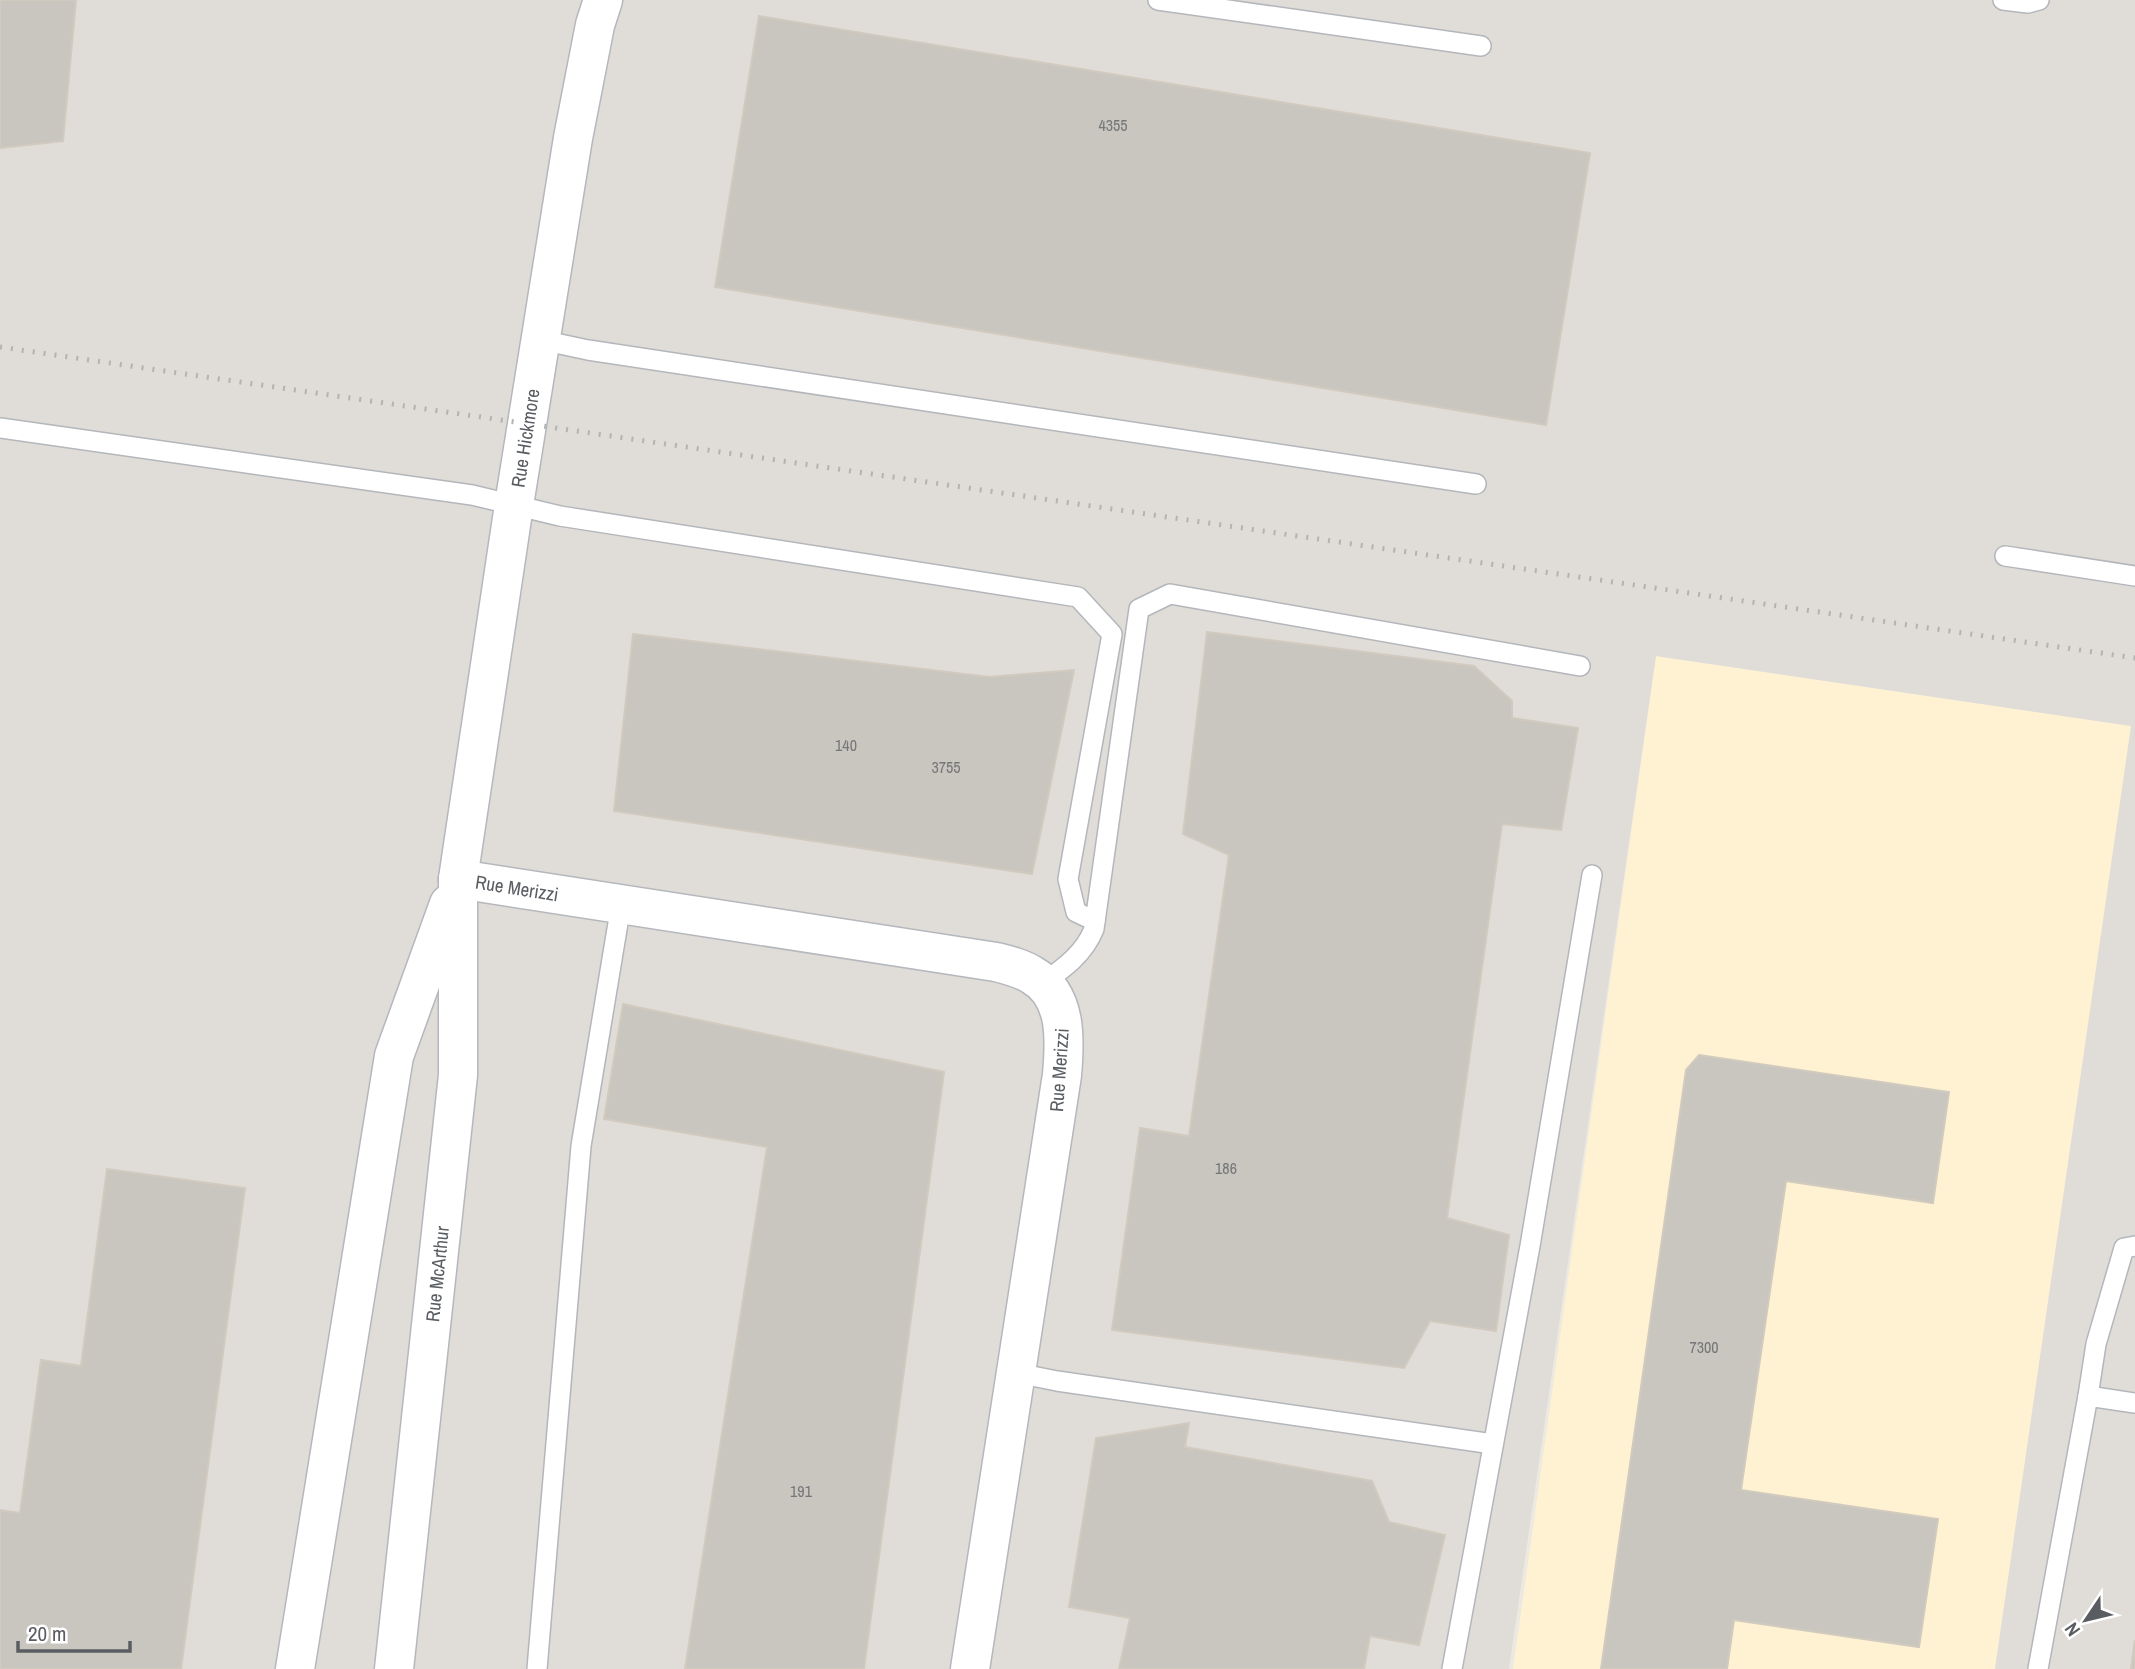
<svg xmlns="http://www.w3.org/2000/svg" width="2135" height="1669" viewBox="0 0 2135 1669" font-family="'Archivo Narrow',sans-serif">
  <style>
    .commercial { fill: #fef2d3 }
    .industrial { fill: #e0dcd8 }
    .building { fill: #c9c5bf; stroke: #d1cabe; stroke-width: 2 }
    .lines { fill: none; stroke-linecap: round; stroke-linejoin: round }
    .lane-casing { stroke: #b3b7bb; stroke-width: 22 }
    .secondary-casing { stroke: #b4b8bd; stroke-width: 41 }
    .lane { stroke: #fff; stroke-width: 19 }
    .secondary { stroke: #fff; stroke-width: 38 }
    .rail { stroke: #b2b3b3; stroke-width: 5; stroke-dasharray: 2 9; stroke-linecap: butt }
    .labels { text-anchor: middle; stroke-width: 6; stroke-linejoin: round; paint-order: stroke }
    .number-label { font-size: 16px; fill: #757778 }
    .street-label { font-size: 19px; fill: #595d61; stroke: #fff }
  </style>
  <rect width="100%" height="100%" fill="#ece9e0"/>
  <!-- commercial -->
  <path class="commercial" d="M 1656,656 L 2132,726 L 1995,1669 L 1513,1669 Z"/>
  <!-- industrial -->
  <path class="industrial" d="M 0,0 L 2135,0 L 2135,1669 L 1995,1669 L 2131,726 L 1656,656 L 1509,1669 L 0,1669 Z"/>
  <!-- building -->
  <g class="building">
    <path d="M 0,0 L 76,0 L 63,141 L 0,148 Z"/>
    <path d="M 759,16 L 1590,153 L 1546,425 L 715,287 Z"/>
    <path d="M 1207,632 L 1474,666 L 1512,701 L 1512,718 L 1578,728 L 1561,830 L 1502,824 L 1447,1218 L 1509,1235 L 1496,1331 L 1430,1321 L 1404,1368 L 1112,1330 L 1140,1128 L 1189,1136 L 1229,855 L 1183,834 Z"/>
    <path d="M 633,634 L 989,677 L 1074,670 L 1032,874 L 614,811 Z"/>
    <path d="M 623,1004 L 944,1072 L 864,1669 L 685,1669 L 767,1147 L 604,1119 Z"/>
    <path d="M 1699,1055 L 1949,1092 L 1933,1203 L 1786,1181 L 1741,1490 L 1938,1519 L 1919,1647 L 1734,1620 L 1727,1669 L 1601,1669 L 1686,1070 Z"/>
    <path d="M 107,1169 L 245,1188 L 181,1669 L 0,1669 L 0,1510 L 20,1513 L 41,1360 L 81,1366 Z"/>
    <path d="M 1189,1423 L 1185,1447 L 1372,1481 L 1389,1522 L 1445,1535 L 1419,1645 L 1370,1636 L 1364,1669 L 1119,1669 L 1130,1618 L 1069,1607 L 1096,1438 Z"/>
    <path d="M 2135,1640 L 2135,1669 L 2131,1669 Z"/>
  </g>
  <g class="lines">
    <defs>
      <g id="lane">
        <path d="M 1158,0 L 1481,46"/>
        <path d="M 2003,0 L 2028,3 L 2039,0"/>
        <path d="M 541,340 L 588,350 L 1476,484"/>
        <path d="M 0,428 L 472,495 L 560,516 L 1078,597 L 1112,634 L 1068,879 L 1076,912 L 1095,921"/>
        <path d="M 2005,556 L 2135,576"/>
        <path d="M 1043,983 C 1064,968 1084,954 1094,929 L 1139,609 L 1170,594 L 1580,666"/>
        <path d="M 1017,1373 L 1057,1381 L 1493,1444"/>
        <path d="M 2088,1396 L 2096,1344 L 2124,1248 L 2135,1246"/>
        <path d="M 537,1669 L 581,1146 L 621,905"/>
        <path d="M 1452,1669 L 1530,1246 L 1592,875"/>
        <path d="M 2038,1669 L 2088,1396 L 2135,1403"/>
      </g>
      <g id="secondary">
        <path d="M 458,879 L 996,962 C 1008,965 1021,968 1032,975 C 1068,995 1065,1041 1062,1075 L 970,1669"/>
        <path d="M 295,1669 L 394,1056 L 449,904"/>
        <path d="M 394,1669 L 458,1075 L 458,879 L 514,505 L 573,138 L 595,25 L 603,0"/>
      </g>
    </defs>
    <!-- lane casing -->
    <use href="#lane" class="lane-casing"/>
    <!-- secondary casing -->
    <use href="#secondary" class="secondary-casing"/>
    <!-- lane -->
    <use href="#lane" class="lane"/>
    <!-- secondary -->
    <use href="#secondary" class="secondary"/>
    <!-- rail -->
    <path class="rail" d="M 0,347 L 2135,658"/>
  </g>
  <g class="labels">
    <!-- number labels -->
    <g class="number-label">
      <text x="1113" y="131">4355</text>
      <text x="846" y="751">140</text>
      <text x="946" y="773">3755</text>
      <text x="1226" y="1174">186</text>
      <text x="1704" y="1353">7300</text>
      <text x="801" y="1497">191</text>
    </g>
    <!-- street labels -->
    <g class="street-label">
      <text transform="translate(525 438) rotate(-81)" y="7">Rue Hickmore</text>
      <text transform="translate(517 888) rotate(9)" y="7">Rue Merizzi</text>
      <text transform="translate(1059 1070) rotate(-86)" y="7">Rue Merizzi</text>
      <text transform="translate(437 1274) rotate(-84)" y="7">Rue McArthur</text>
    </g>
  </g>
  <!-- north arrow -->
  <g transform="translate(2086 1620) rotate(235)" stroke="#ffffff" stroke-width="5" paint-order="stroke">
  <path d="M0-5L12 26L0 18L-12 26Z" fill="#595d61"/>
  <text y="-10" font-size="19" font-weight="bold" text-anchor="middle" fill="#595d61">N</text>
  </g>
  <!-- scale -->
  <path d="M18 1641v10h112v-10" fill="none" stroke="#595d61" stroke-width="3.5"/>
  <text x="28" y="1641" font-size="21" fill="#595d61" stroke="#ffffff" stroke-width="5" paint-order="stroke">20 m</text>
</svg>
